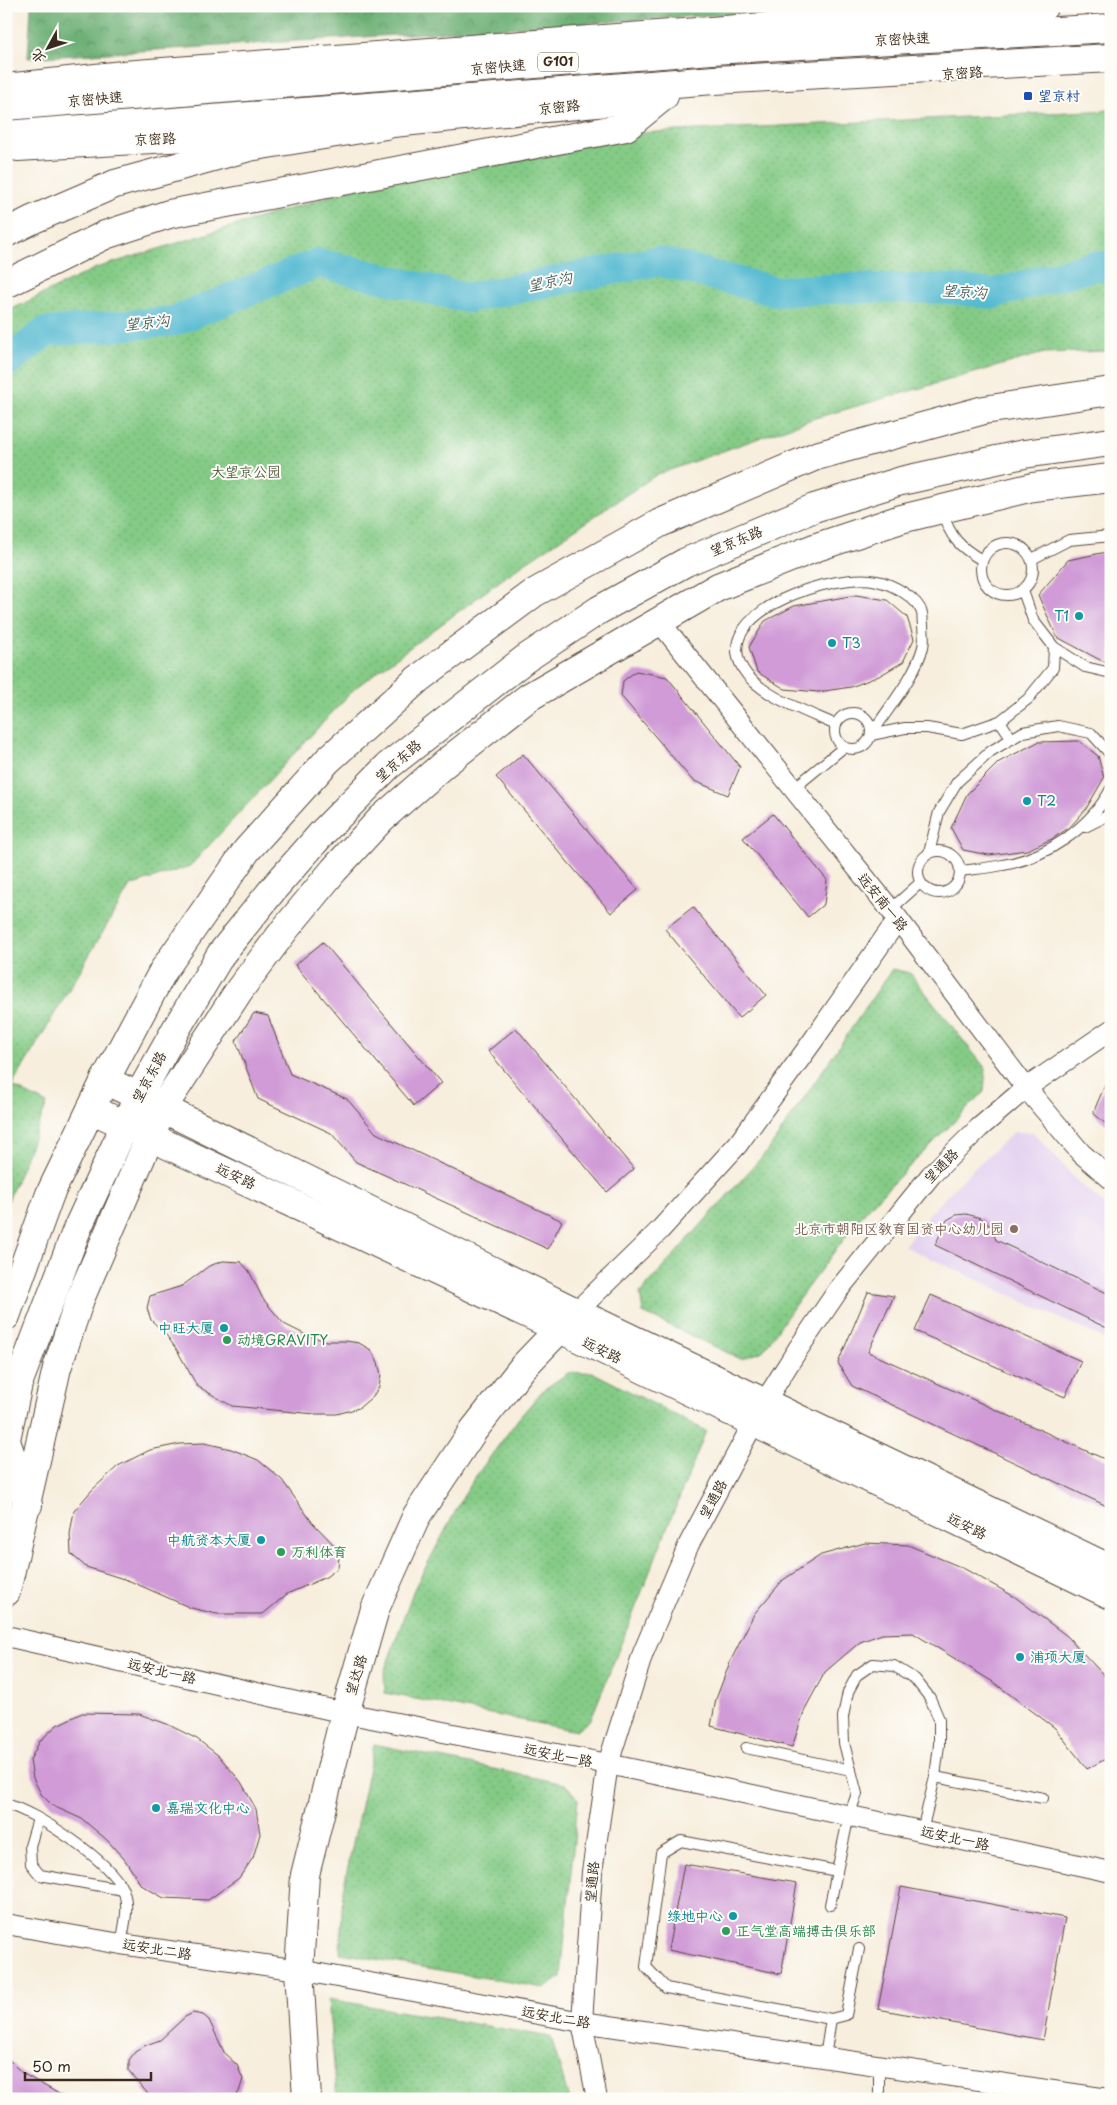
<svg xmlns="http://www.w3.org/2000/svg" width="1117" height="2105" viewBox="0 0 1117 2105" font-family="'Playpen Sans','LXGW WenKai TC',sans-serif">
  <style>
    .built { fill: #e5d3f1 }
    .forest { fill: url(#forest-crowns); stroke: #536c48 }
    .park { fill: url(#park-dots); stroke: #607a52 }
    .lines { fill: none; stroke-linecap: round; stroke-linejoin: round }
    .river { stroke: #54bad1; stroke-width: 30 }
    .building { fill: #d09bd7 }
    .lane-casing { stroke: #57473b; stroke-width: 12 }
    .street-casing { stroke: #57473b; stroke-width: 22 }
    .secondary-casing { stroke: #57473b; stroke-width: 30 }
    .primary-casing { stroke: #57473b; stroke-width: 30 }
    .highway-casing { stroke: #57473b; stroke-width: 30 }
    .lane { stroke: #fff; stroke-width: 10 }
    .street { stroke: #fff; stroke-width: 20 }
    .secondary { stroke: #fff; stroke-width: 28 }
    .primary { stroke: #fff; stroke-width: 28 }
    .highway { stroke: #fff; stroke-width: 28 }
    .transit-dot { fill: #1a4fb4; stroke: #fdfcf7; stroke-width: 2 }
    .culture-dot { fill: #0f9aa8; stroke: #fdfcf7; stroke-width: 2 }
    .education-dot { fill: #8d6e63; stroke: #fdfcf7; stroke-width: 2 }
    .leisure-dot { fill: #2e9e5b; stroke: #fdfcf7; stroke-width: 2 }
    .labels { text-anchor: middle; stroke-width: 4; stroke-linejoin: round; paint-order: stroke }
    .shield { fill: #fdfcf7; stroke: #75695f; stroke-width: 1 }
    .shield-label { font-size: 12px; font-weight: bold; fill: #3b2a1e }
    .street-label { font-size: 14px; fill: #3b2a1e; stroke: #fdfcf7 }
    .transit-label { font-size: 14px; fill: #164399; stroke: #fdfcf7; text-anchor: start }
    .park-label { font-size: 14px; fill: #515a3d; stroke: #fdfcf7 }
    .culture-label { font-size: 14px; fill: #0d838f; stroke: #fdfcf7; text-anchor: end }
    .education-label { font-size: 14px; fill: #785e54; stroke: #fdfcf7; text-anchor: end }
    .leisure-label { font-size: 14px; fill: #27864d; stroke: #fdfcf7; text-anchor: start }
    .water-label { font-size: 15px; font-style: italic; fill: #445c5d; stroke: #fdfcf7 }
  </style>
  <defs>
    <pattern id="forest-crowns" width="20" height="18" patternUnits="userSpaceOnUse" patternTransform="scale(1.25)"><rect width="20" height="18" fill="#6baf73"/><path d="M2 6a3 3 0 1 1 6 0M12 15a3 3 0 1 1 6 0" fill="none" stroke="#598f5e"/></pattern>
    <pattern id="park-dots" width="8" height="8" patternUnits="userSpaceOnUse" patternTransform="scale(1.25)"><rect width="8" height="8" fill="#84cb86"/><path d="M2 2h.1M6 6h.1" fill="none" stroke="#73ae73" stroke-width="1.8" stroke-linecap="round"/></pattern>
  </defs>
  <rect width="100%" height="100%" fill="#fdfcf7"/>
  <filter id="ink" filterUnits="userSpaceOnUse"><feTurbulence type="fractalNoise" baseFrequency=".02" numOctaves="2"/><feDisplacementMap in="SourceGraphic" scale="10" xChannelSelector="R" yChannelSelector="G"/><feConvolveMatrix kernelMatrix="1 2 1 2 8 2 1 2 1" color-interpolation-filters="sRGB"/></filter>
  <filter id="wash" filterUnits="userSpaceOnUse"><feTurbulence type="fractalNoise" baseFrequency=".0096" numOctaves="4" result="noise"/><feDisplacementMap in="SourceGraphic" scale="20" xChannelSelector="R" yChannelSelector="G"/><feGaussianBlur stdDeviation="1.12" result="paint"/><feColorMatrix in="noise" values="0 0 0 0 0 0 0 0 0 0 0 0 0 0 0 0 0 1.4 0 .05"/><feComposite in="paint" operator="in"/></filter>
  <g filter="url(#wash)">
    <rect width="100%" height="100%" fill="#f7eedd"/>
    <!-- built -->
    <path class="built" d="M 1014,1132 L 1034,1133 L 1077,1181 L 1111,1210 L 1111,1342 L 904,1246 L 931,1212 L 972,1170 Z"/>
    <!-- forest -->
    <path class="forest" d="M 31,6 L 859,6 L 28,58 Z"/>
    <!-- park -->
    <g class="park">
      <path d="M 1111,110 L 1111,351 L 1044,353 L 815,418 L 656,475 L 519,567 L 355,688 L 190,866 L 130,886 L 12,1086 L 47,1104 L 6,1206 L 6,312 L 96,268 L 370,184 L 614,134 Z"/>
      <path d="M 892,969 L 910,973 L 986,1069 L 984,1092 L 868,1208 L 806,1289 L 763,1351 L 741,1359 L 643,1313 L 640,1293 L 769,1149 Z"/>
      <path d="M 592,1372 L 706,1431 L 591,1719 L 576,1731 L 385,1693 L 384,1672 L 414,1589 L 470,1484 L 519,1418 L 543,1390 L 568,1373 Z"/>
      <path d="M 374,1744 L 565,1784 L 578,1799 L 561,1977 L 544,1988 L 340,1953 L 343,1890 Z"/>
      <path d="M 328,1999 L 551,2037 L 569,2099 L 337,2099 Z"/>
    </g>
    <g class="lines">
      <!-- river -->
      <path class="river" d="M 6,362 L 46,332 L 174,321 L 318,263 L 467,298 L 658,261 L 774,291 L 852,288 L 952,289 L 992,294 L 1093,266 L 1111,267"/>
    </g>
    <g id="blocks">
      <!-- building -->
      <g class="building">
        <path d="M 1111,551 L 1111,662 L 1102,661 L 1057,637 L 1038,595 L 1068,560 Z"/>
        <path d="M 856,595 L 887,600 L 907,617 L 914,639 L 903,662 L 879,676 L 851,687 L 818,692 L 785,689 L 757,672 L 749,647 L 765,621 L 794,606 Z"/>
        <path d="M 636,671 L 667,677 L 740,767 L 728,795 L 692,780 L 621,696 L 623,681 Z"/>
        <path d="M 1079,741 L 1098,756 L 1104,778 L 1086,809 L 1070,827 L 1052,839 L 1027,850 L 989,855 L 963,850 L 951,828 L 967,794 L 999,762 L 1038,742 Z"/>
        <path d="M 523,754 L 638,890 L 611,913 L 496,777 Z"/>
        <path d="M 773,814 L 827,880 L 824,904 L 808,917 L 743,838 Z"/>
        <path d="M 693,907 L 766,995 L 739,1018 L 665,929 Z"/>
        <path d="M 323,942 L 441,1083 L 414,1106 L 295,965 Z"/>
        <path d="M 254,1013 L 268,1016 L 290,1074 L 347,1099 L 376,1133 L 562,1221 L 548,1249 L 356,1162 L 331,1133 L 258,1099 L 236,1041 Z"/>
        <path d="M 516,1028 L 634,1169 L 607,1192 L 488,1051 Z"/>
        <path d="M 1111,1071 L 1111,1128 L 1093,1113 Z"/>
        <path d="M 966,1214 L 981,1218 L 991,1227 L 996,1240 L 1111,1295 L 1111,1330 L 935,1245 L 947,1220 L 956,1215 Z"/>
        <path d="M 223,1261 L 241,1262 L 249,1271 L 263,1299 L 284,1324 L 304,1334 L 326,1341 L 346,1341 L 359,1343 L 371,1350 L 378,1362 L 381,1375 L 379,1387 L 373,1396 L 359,1408 L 337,1414 L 315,1414 L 232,1406 L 197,1386 L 177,1350 L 164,1332 L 151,1320 L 147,1308 L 150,1296 L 182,1286 L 209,1266 Z"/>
        <path d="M 868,1292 L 894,1296 L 868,1352 L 1111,1462 L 1111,1508 L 852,1386 L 838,1363 Z"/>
        <path d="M 931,1295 L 1081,1361 L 1065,1397 L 915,1331 Z"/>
        <path d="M 204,1443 L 231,1449 L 258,1460 L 282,1480 L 312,1522 L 335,1546 L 339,1556 L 338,1568 L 326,1577 L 287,1594 L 263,1614 L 217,1614 L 191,1608 L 130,1581 L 86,1567 L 71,1554 L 70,1534 L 74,1511 L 92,1490 L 118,1466 L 150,1450 L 180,1444 Z"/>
        <path d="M 865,1543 L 908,1545 L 963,1568 L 1015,1597 L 1067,1636 L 1111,1683 L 1111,1756 L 1087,1769 L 1055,1728 L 993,1682 L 913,1633 L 882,1634 L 860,1642 L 825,1672 L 805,1709 L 792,1747 L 711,1726 L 716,1699 L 730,1662 L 754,1614 L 783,1580 L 821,1555 Z"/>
        <path d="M 82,1713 L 139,1714 L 167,1724 L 197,1739 L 219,1756 L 241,1782 L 256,1809 L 260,1834 L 253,1858 L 239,1878 L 208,1900 L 164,1898 L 141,1885 L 125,1860 L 107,1840 L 82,1819 L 53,1806 L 41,1794 L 33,1778 L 30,1760 L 40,1741 L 57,1725 Z"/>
        <path d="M 684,1864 L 797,1883 L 781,1974 L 668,1950 Z"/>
        <path d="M 901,1887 L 1065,1918 L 1043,2040 L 878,2009 Z"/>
        <path d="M 193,2013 L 203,2015 L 209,2020 L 225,2054 L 237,2065 L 243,2079 L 239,2092 L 232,2099 L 152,2099 L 129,2071 L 129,2060 L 135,2052 L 146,2045 L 160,2040 L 185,2017 Z"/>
        <path d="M 6,2057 L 22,2073 L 68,2099 L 6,2099 Z"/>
      </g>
    </g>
  </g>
  <g filter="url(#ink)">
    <use href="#blocks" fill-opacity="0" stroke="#57473b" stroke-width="1"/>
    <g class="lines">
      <defs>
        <g id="lane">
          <path d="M 942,511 C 950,537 959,547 982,560"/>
          <circle cx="1007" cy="569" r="26"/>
          <path d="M 1032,559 L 1069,540 L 1111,536"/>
          <path d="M 1023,591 L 1033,620 L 1054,647 L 1085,667 L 1111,673"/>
          <circle cx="853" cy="731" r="18"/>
          <path d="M 1000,721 L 1012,739"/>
          <path d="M 836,725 C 808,712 758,695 743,669 C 708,611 838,571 877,581 C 892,584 918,598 922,613 C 923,616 922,621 923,624 C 923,631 925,640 923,647 C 915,677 888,708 871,735"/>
          <path d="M 871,735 L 905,728 L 927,728 L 962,734 L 1000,721 L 1028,699 L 1053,668 L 1054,647"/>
          <path d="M 793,789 L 844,747"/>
          <path d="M 1085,827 L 1111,814"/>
          <circle cx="939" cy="872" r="21"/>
          <path d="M 929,853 L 939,812 L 957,782 L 991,751 L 1023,732 L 1058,726 L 1091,733 L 1111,755"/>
          <path d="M 960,871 C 975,869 989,868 1003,865 C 1047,857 1089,829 1111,789"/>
          <path d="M 890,910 L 920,883"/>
          <path d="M 746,1748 L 851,1770"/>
          <path d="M 935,1777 L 1043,1798"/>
          <path d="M 6,1804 C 38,1813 109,1860 123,1890 C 130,1906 124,1927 121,1944"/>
          <path d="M 38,1819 L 30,1846 L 31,1864 L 40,1875 L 123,1890"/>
          <path d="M 830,1905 L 837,1871"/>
          <path d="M 831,2019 L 666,1988 L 646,1967 L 661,1853 L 681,1841 L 837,1871 L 849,1815 L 857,1794 L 844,1743 L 843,1717 L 848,1692 L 857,1675 L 873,1664 L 894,1666 L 915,1679 L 930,1698 L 939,1719 L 939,1745 L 935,1777 L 922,1831"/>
          <path d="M 825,2057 L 831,2019 L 846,2015 L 859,1949"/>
          <path d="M 879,2099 L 879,2065"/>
        </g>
        <g id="street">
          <path d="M 659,621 L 898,919 L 1026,1088 L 1081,1153 L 1111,1179"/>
          <path d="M 576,1312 L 659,1231 L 738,1144 L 812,1042 L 898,919"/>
          <path d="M 6,1636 L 345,1713 L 608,1764 L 1111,1872"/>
          <path d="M 6,1924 L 121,1944 L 299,1970 L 582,2022 L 1108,2099"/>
          <path d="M 597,2099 L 582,2022 L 592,1872 L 608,1764 L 643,1653 L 689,1544 L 764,1403 L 798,1349 L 839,1289 L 931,1175 L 979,1128 L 1026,1088 L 1111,1030"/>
        </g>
        <g id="secondary">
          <path d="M 6,88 L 123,75 L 1044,6"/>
          <path d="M 362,126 L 638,99"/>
          <path d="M 18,147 L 287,131"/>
          <path d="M 6,284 L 105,235 L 169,214 L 626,127 L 664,96"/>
          <path d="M 105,1080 L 576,1312 L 1111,1569"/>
          <path d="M 91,1109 L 560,1329 L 1111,1595"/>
          <path d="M 6,1441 L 28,1505"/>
          <path d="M 6,1592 L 57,1368 L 80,1299 L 162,1109 L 240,989 L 286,928 L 334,870 L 381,819 L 444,764 L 529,697 L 718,587 L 817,547 L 901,519 L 1033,487 L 1111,478"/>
          <path d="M 307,2099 L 299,1970 L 305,1875 L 345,1713 L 375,1609 L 417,1515 L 473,1431 L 523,1367 L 571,1317"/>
        </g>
        <g id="primary">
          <path d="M 6,1316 L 50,1194 L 105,1080 L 163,971 L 247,850 L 328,760 L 418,679 L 534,593 L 660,523 L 816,456 L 984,410 L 1111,391"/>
          <path d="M 6,1439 L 18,1384 L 77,1229 L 138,1097 L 176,1029 L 221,954 L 274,888 L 324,831 L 388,766 L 525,659 L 599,610 L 686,562 L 814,508 L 901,481 L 1024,454 L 1111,442"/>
        </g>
        <g id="highway">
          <path d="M 6,106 L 712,50 L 1111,28"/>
          <path d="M 6,135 L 714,80 L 1111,58"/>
          <path d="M 6,233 L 34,219 L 115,184 L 249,147 L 386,125"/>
        </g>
      </defs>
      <!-- lane casing -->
      <use href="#lane" class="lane-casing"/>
      <!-- street casing -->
      <use href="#street" class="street-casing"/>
      <!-- secondary casing -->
      <use href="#secondary" class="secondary-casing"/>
      <!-- primary casing -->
      <use href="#primary" class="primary-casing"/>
      <!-- highway casing -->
      <use href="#highway" class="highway-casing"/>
      <!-- lane -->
      <use href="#lane" class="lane"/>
      <!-- street -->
      <use href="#street" class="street"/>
      <!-- secondary -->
      <use href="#secondary" class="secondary"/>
      <!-- primary -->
      <use href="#primary" class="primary"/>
      <!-- highway -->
      <use href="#highway" class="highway"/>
    </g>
  </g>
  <!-- markers -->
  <rect class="transit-dot" x="1023" y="91" width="10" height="10" rx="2.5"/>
  <g class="culture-dot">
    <circle cx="1079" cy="616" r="5"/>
    <circle cx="832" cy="643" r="5"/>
    <circle cx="1027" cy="801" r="5"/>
    <circle cx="224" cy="1328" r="5"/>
    <circle cx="261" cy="1540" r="5"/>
    <circle cx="1020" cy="1657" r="5"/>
    <circle cx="156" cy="1808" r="5"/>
    <circle cx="733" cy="1916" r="5"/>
  </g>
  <circle class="education-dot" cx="1014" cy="1229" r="5"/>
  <g class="leisure-dot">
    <circle cx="227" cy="1340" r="5"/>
    <circle cx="281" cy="1552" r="5"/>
    <circle cx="726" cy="1931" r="5"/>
  </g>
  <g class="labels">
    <!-- shield labels -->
    <rect class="shield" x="538" y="52.5" width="40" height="19" rx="4"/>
    <g class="shield-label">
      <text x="558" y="66">G101</text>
    </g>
    <!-- street labels -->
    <g class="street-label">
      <text transform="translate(902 39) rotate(-3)" y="5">京密快速</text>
      <text transform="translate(498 67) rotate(-5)" y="5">京密快速</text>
      <text transform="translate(962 73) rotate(-4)" y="5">京密路</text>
      <text transform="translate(95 99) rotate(-5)" y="5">京密快速</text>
      <text transform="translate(559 107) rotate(-6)" y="5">京密路</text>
      <text transform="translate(155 139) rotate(-3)" y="5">京密路</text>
      <text transform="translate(736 541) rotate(-23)" y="5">望京东路</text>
      <text transform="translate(398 761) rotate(-41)" y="5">望京东路</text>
      <text transform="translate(883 902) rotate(51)" y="5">远安南一路</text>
      <text transform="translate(149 1077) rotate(-62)" y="5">望京东路</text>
      <text transform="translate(941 1166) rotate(-46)" y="5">望通路</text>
      <text transform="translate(236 1176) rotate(25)" y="5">远安路</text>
      <text transform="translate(602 1350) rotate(26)" y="5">远安路</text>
      <text transform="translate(713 1499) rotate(-62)" y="5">望通路</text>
      <text transform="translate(967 1526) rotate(26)" y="5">远安路</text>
      <text transform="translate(162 1671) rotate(13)" y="5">远安北一路</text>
      <text transform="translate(356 1675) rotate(-73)" y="5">望达路</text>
      <text transform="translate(558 1755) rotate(11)" y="5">远安北一路</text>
      <text transform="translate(955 1838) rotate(12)" y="5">远安北一路</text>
      <text transform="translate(592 1882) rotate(-85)" y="5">望通路</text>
      <text transform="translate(157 1949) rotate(9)" y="5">远安北二路</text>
      <text transform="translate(556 2017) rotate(10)" y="5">远安北二路</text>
    </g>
    <!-- transit labels -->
    <g class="transit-label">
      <text x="1038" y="101">望京村</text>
    </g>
    <!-- park labels -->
    <g class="park-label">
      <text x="246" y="477">大望京公园</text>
    </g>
    <!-- culture labels -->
    <g class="culture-label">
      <text x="1069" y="621">T1</text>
      <text x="842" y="648" text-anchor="start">T3</text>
      <text x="1037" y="806" text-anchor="start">T2</text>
      <text x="214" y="1333">中旺大厦</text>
      <text x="251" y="1545">中航资本大厦</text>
      <text x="1030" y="1662" text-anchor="start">浦项大厦</text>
      <text x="166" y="1813" text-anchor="start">嘉瑞文化中心</text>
      <text x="723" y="1921">绿地中心</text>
    </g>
    <!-- education labels -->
    <g class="education-label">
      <text x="1004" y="1234">北京市朝阳区教育国资中心幼儿园</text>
    </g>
    <!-- leisure labels -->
    <g class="leisure-label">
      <text x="237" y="1345">动境GRAVITY</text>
      <text x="291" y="1557">万利体育</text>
      <text x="736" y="1936">正气堂高端搏击俱乐部</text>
    </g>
    <!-- water labels -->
    <g class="water-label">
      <text transform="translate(550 282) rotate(-11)" y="5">望京沟</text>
      <text transform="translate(964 292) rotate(4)" y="5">望京沟</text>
      <text transform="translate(147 323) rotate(-6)" y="5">望京沟</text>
    </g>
  </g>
  <!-- margin -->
  <rect width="1117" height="2105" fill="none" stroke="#fdfcf7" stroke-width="25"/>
  <!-- north arrow -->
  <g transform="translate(48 48) rotate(230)" stroke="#fdfcf7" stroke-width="4" paint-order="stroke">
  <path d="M0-4L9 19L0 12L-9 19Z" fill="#3b2a1e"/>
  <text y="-8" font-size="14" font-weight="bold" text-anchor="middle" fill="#3b2a1e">北</text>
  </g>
  <!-- scale -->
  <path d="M25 2072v8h126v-8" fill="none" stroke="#3b2a1e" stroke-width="2.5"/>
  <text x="32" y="2072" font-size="15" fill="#3b2a1e" stroke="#fdfcf7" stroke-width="4" paint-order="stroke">50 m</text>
</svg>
